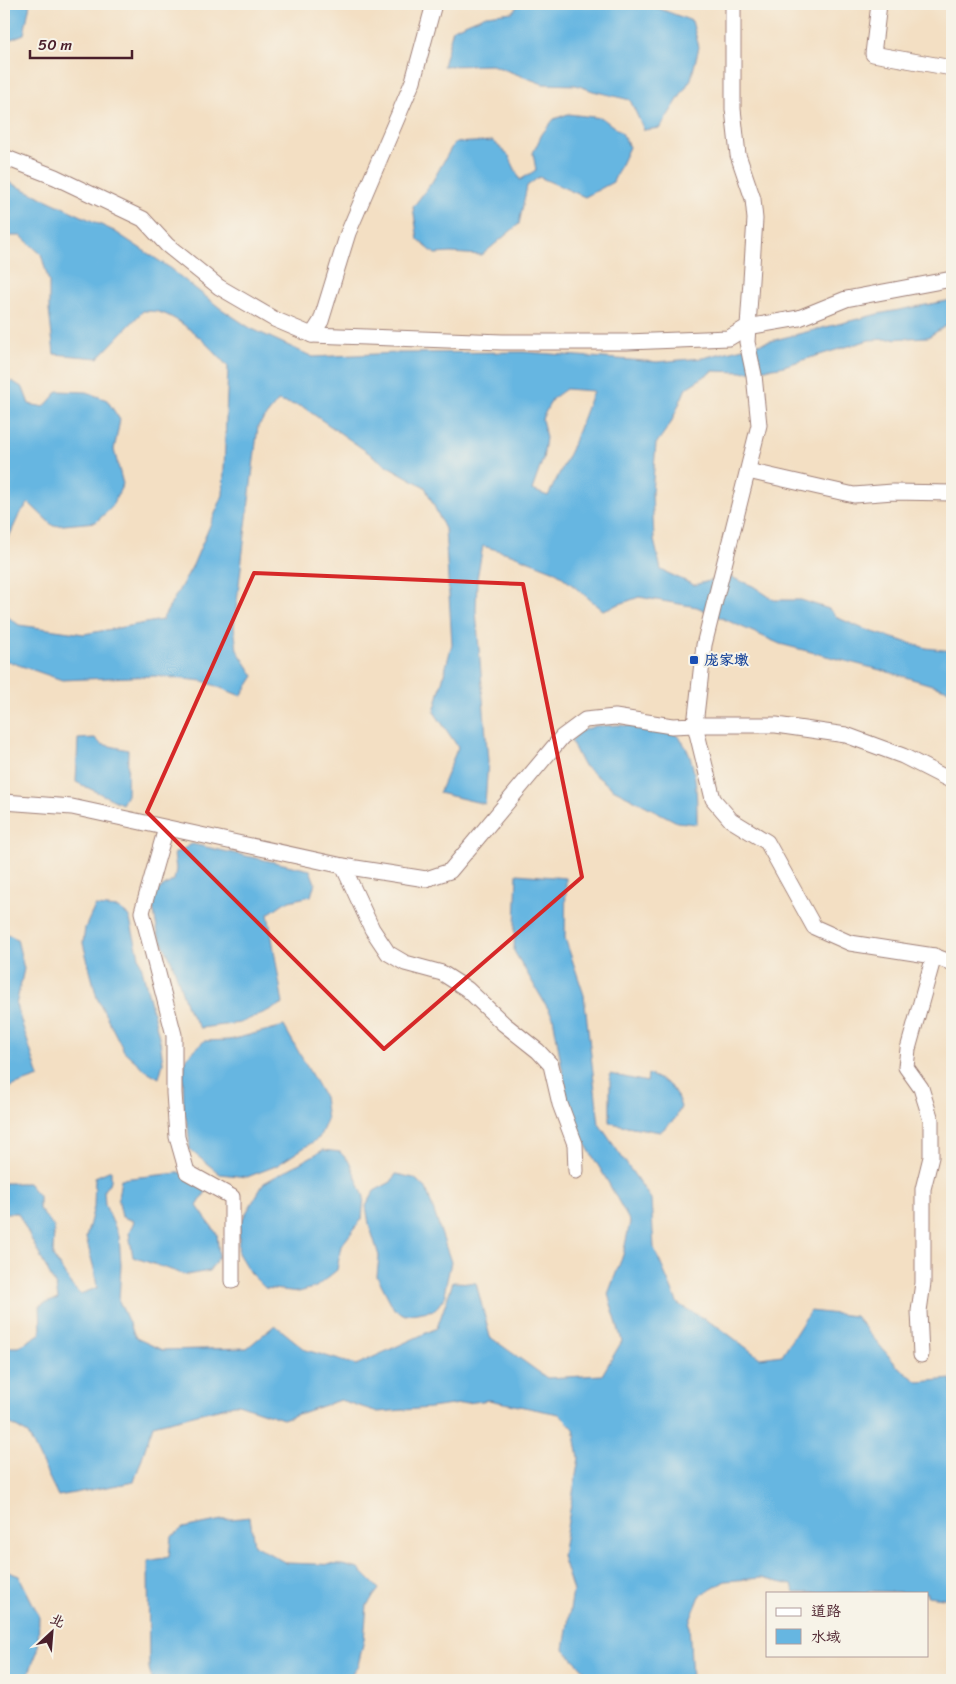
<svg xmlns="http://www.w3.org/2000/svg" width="956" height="1684" viewBox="0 0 956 1684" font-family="Sriracha,'LXGW WenKai TC',sans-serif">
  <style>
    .water { fill: #66b6e1; stroke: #586a86; fill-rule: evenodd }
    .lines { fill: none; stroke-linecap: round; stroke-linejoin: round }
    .street-casing { stroke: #9e7f77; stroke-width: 17 }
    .street { stroke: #fff; stroke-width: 15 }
    .marked { fill: none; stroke: #d62828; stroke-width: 4; stroke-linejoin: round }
    .transit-dot { fill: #1a4fb4; stroke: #f7f3e8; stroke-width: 2 }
    .labels { text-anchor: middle; stroke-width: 4; stroke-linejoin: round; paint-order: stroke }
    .transit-label { font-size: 15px; font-weight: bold; fill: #164399; stroke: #f7f3e8; text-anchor: start }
  </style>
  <rect width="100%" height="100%" fill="#f7f3e8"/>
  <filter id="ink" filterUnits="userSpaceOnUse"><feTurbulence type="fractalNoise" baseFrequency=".02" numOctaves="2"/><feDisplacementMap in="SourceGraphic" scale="10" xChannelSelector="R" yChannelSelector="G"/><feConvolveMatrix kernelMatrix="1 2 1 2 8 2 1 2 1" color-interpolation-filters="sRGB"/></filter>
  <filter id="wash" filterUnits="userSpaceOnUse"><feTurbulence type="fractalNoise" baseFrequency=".0096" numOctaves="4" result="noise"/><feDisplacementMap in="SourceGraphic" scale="20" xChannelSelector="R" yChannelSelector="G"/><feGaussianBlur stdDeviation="1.12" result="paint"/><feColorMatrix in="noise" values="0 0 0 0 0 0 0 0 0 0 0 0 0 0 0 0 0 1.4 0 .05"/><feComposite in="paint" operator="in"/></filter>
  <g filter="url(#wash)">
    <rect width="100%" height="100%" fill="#f3dfc3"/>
    <!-- water -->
    <g class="water">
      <path d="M 4,4 L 30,4 L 24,34 L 4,42 Z"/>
      <path d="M 519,4 L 647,4 L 692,21 L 699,47 L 691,79 L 660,128 L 644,130 L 630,100 L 593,91 L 576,85 L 543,84 L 492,65 L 443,66 L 453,29 L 486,15 L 513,12 Z"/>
      <path d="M 568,114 L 602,118 L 622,133 L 629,147 L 613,182 L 585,197 L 539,177 L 527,186 L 519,224 L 482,255 L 451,253 L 435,254 L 418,240 L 413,207 L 432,182 L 454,143 L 493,141 L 509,156 L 520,180 L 536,170 L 533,153 L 542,134 L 554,119 Z"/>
      <path d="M 4,180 L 114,231 L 167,266 L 220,308 L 250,328 L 313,357 L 397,353 L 524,352 L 657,362 L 703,358 L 878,314 L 952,300 L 952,322 L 928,337 L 869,340 L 780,367 L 743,372 L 713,371 L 686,388 L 671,423 L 656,444 L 652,492 L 654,540 L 661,570 L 694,585 L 728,576 L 753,586 L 774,600 L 801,600 L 829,609 L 838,618 L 866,630 L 926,648 L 952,651 L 952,691 L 892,673 L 780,644 L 697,607 L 639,597 L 603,610 L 555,571 L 511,554 L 483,546 L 477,578 L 476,611 L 488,761 L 485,804 L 439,793 L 458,747 L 434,712 L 452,644 L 445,529 L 425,487 L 386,465 L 303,407 L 278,401 L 258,426 L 234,626 L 237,650 L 254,676 L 241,696 L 203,681 L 154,676 L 62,680 L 4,660 L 4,614 L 19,625 L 84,634 L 162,620 L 193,565 L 223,495 L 228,367 C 212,348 185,321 162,313 C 156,311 149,311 143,311 L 98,358 L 54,354 L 49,310 L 49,282 L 41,254 L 21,236 L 4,236 ZM 566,389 L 593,391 L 571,450 L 548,496 L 532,490 L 543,459 L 546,438 L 542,419 L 552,399 Z"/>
      <path d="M 12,381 L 23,388 L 29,404 L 44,407 L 58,391 L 86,392 L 107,400 L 120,420 L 114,450 L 123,484 L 111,508 L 96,522 L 53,526 L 29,503 L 20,513 L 9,537 L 4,538 L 4,387 Z"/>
      <path d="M 619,725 C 629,726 662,728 670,731 C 698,745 697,797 697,824 L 677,822 L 613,789 L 583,765 L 571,741 L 579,732 L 595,726 Z"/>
      <path d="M 95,738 L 101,744 L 128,750 L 127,795 L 122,804 L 76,782 L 78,739 Z"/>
      <path d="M 192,844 L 310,870 L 315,883 L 311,896 L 285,902 L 268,914 L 283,1004 L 240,1023 L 200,1028 L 188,1010 L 172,962 L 158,934 L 152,901 L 158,890 L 174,880 L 176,869 L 174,854 Z"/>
      <path d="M 517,874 L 566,878 L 565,938 L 584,995 L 599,1124 L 651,1199 L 654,1248 L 678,1304 L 720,1328 L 760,1358 L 782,1355 L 810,1311 L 855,1316 L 898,1367 L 918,1382 L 952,1379 L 952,1599 L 927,1596 L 927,1593 L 867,1591 L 866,1593 L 795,1593 L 792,1585 L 761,1578 L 725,1581 L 700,1596 L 689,1623 L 692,1680 L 593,1680 L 564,1649 L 573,1591 L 562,1556 L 579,1458 L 574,1429 L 559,1414 L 489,1400 L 430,1408 L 378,1412 L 340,1400 L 283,1419 L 238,1404 L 153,1425 L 134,1482 L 58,1496 L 28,1434 L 4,1420 L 4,1347 L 19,1347 L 41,1333 L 40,1305 L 58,1299 L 56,1287 L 18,1213 L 4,1213 L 4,1183 L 28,1183 L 39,1196 L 39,1209 L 54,1227 L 53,1256 L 73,1287 L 80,1294 L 97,1288 L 95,1273 L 86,1238 L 94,1207 L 95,1177 L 111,1170 L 111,1181 L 104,1190 L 105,1205 L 119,1236 L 121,1265 L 119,1301 L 136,1338 L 162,1350 L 247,1348 L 275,1325 L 306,1350 L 356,1365 L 437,1328 L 453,1282 L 476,1283 L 490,1337 L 547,1378 L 602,1375 L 622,1341 L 608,1294 L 623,1255 L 630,1222 L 608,1182 L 571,1120 L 553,1017 L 514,951 Z"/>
      <path d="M 95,906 L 118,908 L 129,916 L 160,1041 L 163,1063 L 159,1078 L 145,1070 L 124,1051 L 97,998 L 83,943 L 85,928 Z"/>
      <path d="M 4,932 L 17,939 L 24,969 L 16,1005 L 39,1077 L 7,1088 L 4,1067 Z"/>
      <path d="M 284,1026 L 324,1097 L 327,1120 L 319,1138 L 276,1166 L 247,1177 L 220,1174 L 190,1150 L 188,1126 L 184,1113 L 183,1077 L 186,1058 L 204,1041 L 230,1040 Z"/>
      <path d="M 610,1074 L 647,1082 L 648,1074 C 668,1083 674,1085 681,1107 L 675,1119 L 660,1132 L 610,1123 Z"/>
      <path d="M 323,1150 L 340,1152 L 350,1163 L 364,1197 L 362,1219 L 341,1246 L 337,1270 L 316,1287 L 299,1292 L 265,1288 L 250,1273 L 238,1253 L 240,1223 L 264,1183 Z"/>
      <path d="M 187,1172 L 207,1190 L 197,1206 L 217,1234 L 219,1257 L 209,1271 L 186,1275 L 133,1257 L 129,1233 L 134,1221 L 122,1217 L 118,1198 L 121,1179 Z"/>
      <path d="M 396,1174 L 414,1178 L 426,1188 L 451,1262 L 445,1289 L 446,1295 L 435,1310 L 405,1315 L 394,1309 L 377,1276 L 379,1256 L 369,1224 L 366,1206 L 374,1191 L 391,1182 Z"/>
      <path d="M 250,1517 L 254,1545 L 286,1563 L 342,1565 L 359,1569 L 379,1589 L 367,1605 L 364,1640 L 358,1665 L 347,1680 L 152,1680 L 149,1668 L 148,1561 L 169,1557 L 171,1537 L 183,1528 L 222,1520 Z"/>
      <path d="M 4,1570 L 19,1576 L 39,1616 L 38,1650 L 26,1680 L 4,1680 Z"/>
    </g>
  </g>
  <g filter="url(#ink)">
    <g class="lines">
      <defs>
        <g id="street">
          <path d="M 879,4 L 873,54 L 952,68"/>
          <path d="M 4,157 L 55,177 L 143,219 L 167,245 L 219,287 L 274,319 L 312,335 L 502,342 L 627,342 L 729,338 L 747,327 L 799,318 L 846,299 L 952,279"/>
          <path d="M 312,335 L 321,321 L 348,233 L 413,81 L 434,4"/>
          <path d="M 748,471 L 854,495 L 893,492 L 952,493"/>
          <path d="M 952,781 L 903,756 L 846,735 L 776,725 L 695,725 L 713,799 L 731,820 L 767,842 L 814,927 L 850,943 L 934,956 L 952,963"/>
          <path d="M 4,802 L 72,807 L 343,866 L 426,879 L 450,871 L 562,737 L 585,720 L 615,717 L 672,726 L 695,725 L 704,645 L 759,425 L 754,375 L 747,342 L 755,219 L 753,199 L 738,155 L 733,109 L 733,4"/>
          <path d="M 166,828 L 142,912 L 174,1035 L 174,1093 L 177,1137 L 187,1172 L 232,1197 L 232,1281"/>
          <path d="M 343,866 L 372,929 L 388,953 L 405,963 L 442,973 L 467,989 L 504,1024 L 538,1051 L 551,1065 L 560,1104 L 575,1144 L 576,1171"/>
          <path d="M 921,1355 L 919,1311 L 923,1283 L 923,1189 L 931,1157 L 931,1120 L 921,1088 L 906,1067 L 908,1049 L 934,956"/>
        </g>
      </defs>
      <!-- street casing -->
      <use href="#street" class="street-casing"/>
      <!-- street -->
      <use href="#street" class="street"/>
    </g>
  </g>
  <!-- marked area -->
  <path class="marked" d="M 254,573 L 523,584 L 582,877 L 384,1049 L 147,812 Z"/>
  <!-- markers -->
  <rect class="transit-dot" x="689" y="655" width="10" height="10" rx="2.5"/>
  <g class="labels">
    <!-- transit labels -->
    <g class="transit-label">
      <text x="704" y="665">庞家墩</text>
    </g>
  </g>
  <!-- margin -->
  <rect width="956" height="1684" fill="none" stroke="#f7f3e8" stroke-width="20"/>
  <!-- legend -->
  <rect x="766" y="1592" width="162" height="65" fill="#f7f3e8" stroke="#b29e9c"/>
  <rect x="776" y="1608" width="25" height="8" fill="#ffffff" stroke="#b29e9c"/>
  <text x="811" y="1616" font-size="15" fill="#4a1f2b">道路</text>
  <rect x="776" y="1629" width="25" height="15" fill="#66b6e1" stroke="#b29e9c"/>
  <text x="811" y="1642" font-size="15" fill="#4a1f2b">水域</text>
  <!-- north arrow -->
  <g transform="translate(52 1632) rotate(26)" stroke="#f7f3e8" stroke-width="4" paint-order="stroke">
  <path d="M0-4L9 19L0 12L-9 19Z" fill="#4a1f2b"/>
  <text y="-8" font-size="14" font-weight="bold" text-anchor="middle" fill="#4a1f2b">北</text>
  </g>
  <!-- scale -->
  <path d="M30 50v8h102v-8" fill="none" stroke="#4a1f2b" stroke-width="2.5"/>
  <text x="38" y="50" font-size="15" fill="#4a1f2b" stroke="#f7f3e8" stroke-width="4" paint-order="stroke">50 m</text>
</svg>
